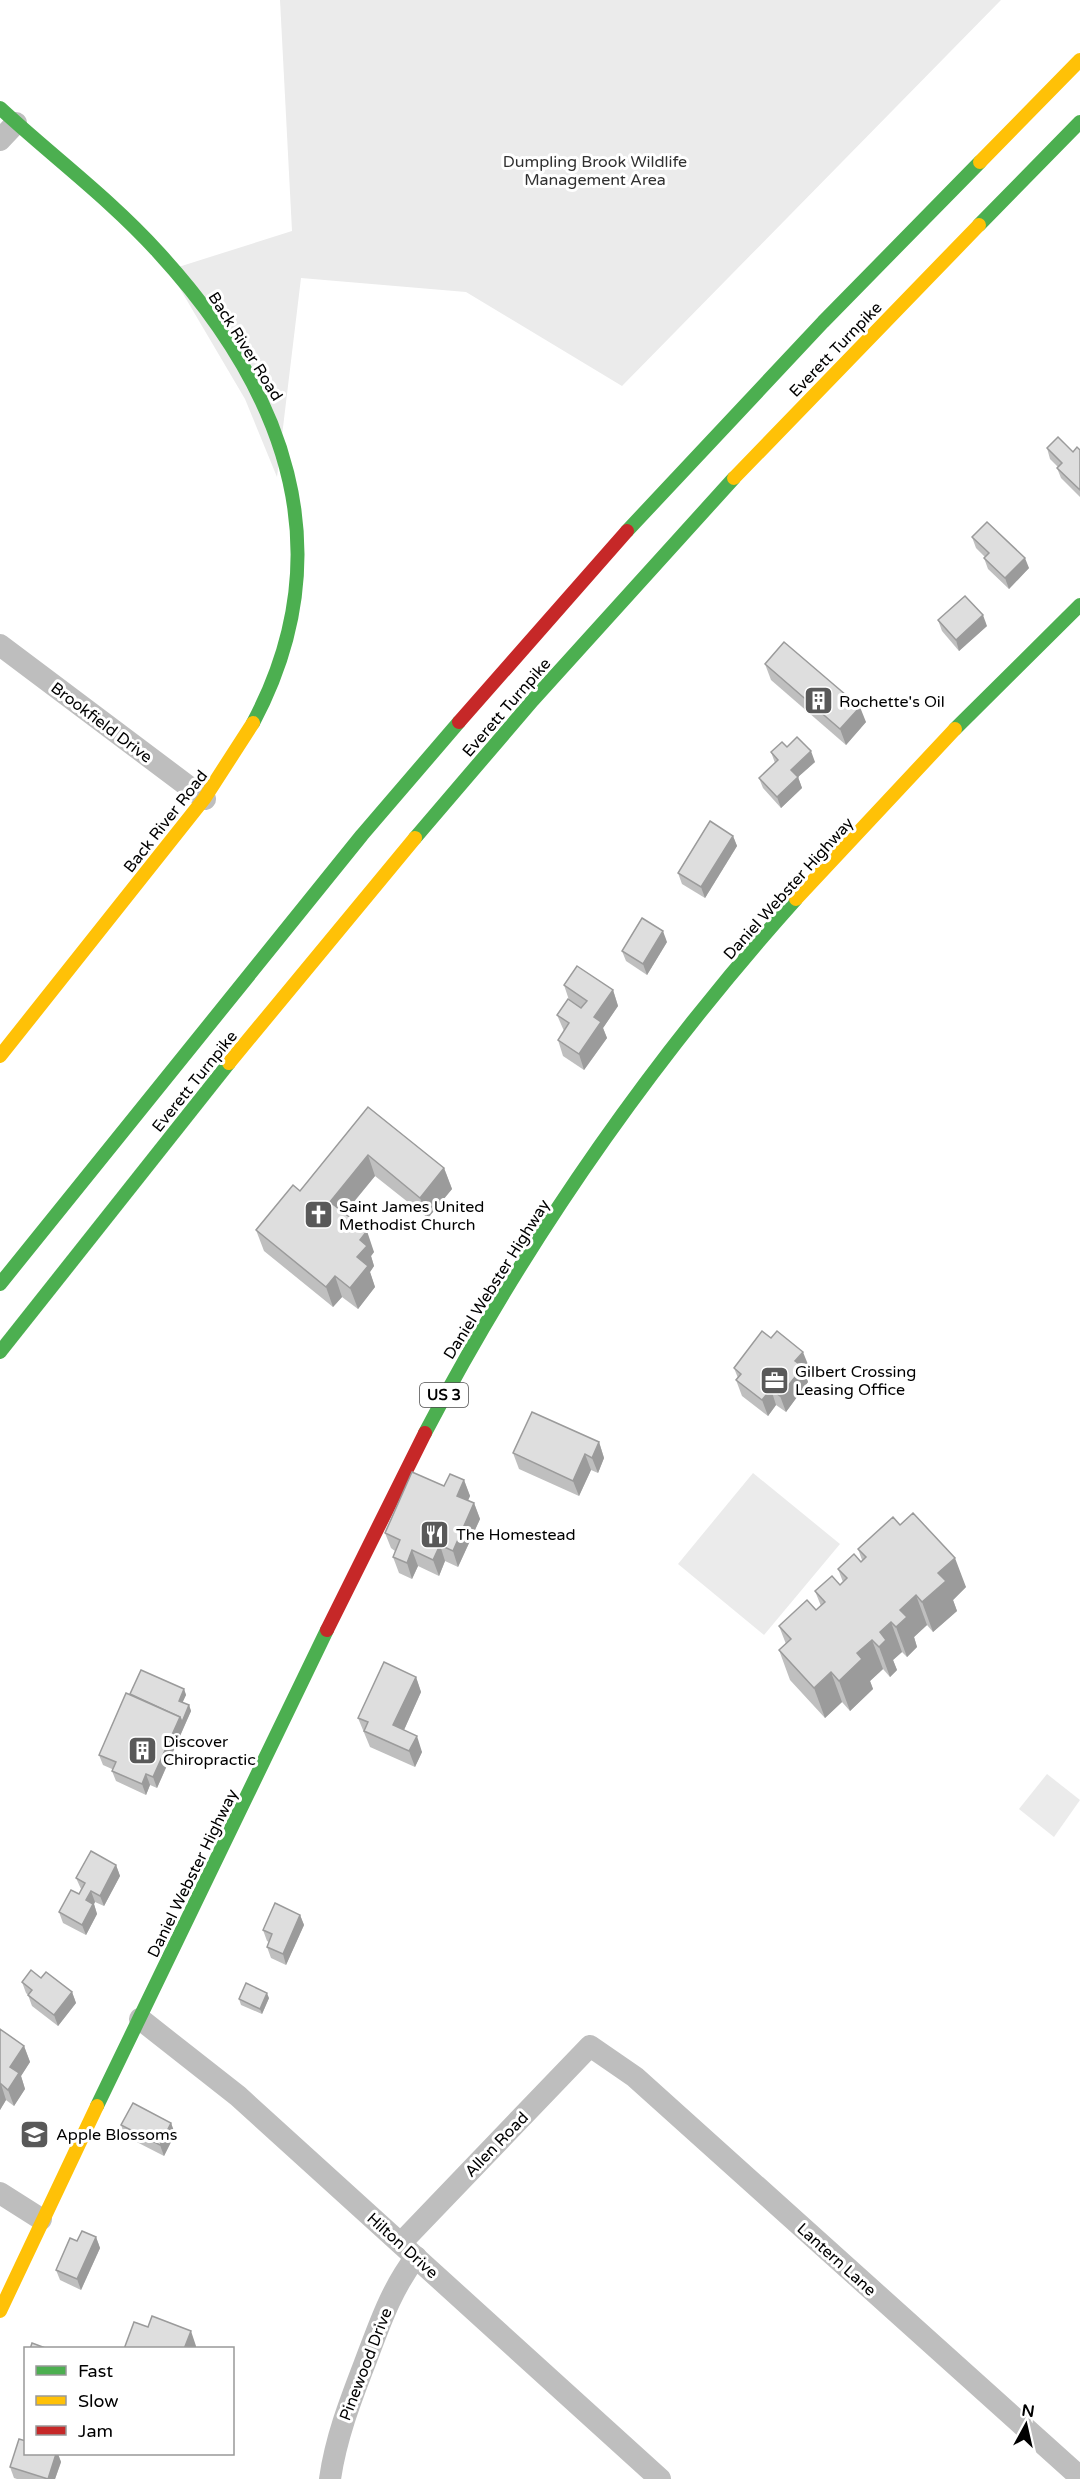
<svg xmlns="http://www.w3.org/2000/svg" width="1080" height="2479" viewBox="0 0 1080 2479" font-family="'Varela Round',sans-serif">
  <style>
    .green { fill: #ebebeb }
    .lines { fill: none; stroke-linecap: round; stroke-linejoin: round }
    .street { stroke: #bebebe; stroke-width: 22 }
    .fast { stroke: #4caf50; stroke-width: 14 }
    .slow { stroke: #ffc107; stroke-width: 14 }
    .jam { stroke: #c62828; stroke-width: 14 }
    .wall { fill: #bfbfbf }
    .shaded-wall { fill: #9b9b9b }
    .building { fill: #dedede; stroke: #9b9b9b; stroke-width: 1.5 }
    .labels { text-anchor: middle; stroke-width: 6; stroke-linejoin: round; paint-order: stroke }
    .shield { fill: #fff; stroke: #4c4c4c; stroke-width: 1.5 }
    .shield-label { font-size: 15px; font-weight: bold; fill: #000 }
    .park-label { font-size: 16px; fill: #313131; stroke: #fff }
    .street-label { font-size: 16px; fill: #000; stroke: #fff }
    .poi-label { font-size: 16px; fill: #000; stroke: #fff; text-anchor: start }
  </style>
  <rect width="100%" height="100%" fill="#fff"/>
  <!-- green -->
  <g class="green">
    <path d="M 280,0 L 1001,0 L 622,386 L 466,292 L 301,278 L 277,477 L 245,399 L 169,270 L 292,231 Z"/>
    <path d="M 753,1473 L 840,1544 L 764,1635 L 678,1564 Z"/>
    <path d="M 1047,1774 L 1080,1800 L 1054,1837 L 1019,1809 Z"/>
  </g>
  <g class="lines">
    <!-- street -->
    <g class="street">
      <path d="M 0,140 L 16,123"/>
      <path d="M 0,645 L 205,799"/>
      <path d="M 140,2019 L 238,2096 L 660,2479"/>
      <path d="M 0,2193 L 41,2219"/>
      <path d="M 401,2243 L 590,2046 L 635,2077 L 1080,2477"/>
      <path d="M 330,2479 C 336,2437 351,2399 366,2360 C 380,2323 392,2288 416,2257"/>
    </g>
    <!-- fast -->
    <g class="fast">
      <path d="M 0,108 C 52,156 110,199 158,252 C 283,388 346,548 253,723"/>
      <path d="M 979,225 L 1080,122"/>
      <path d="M 627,531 L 823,322 L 980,162"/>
      <path d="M 955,729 L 1080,605"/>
      <path d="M 415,838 L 533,700 L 734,478"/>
      <path d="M 0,1284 L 362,835 L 459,722"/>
      <path d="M 0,1352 L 229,1063"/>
      <path d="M 425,1433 C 525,1242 652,1060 796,899"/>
      <path d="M 97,2106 L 327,1630"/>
    </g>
    <!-- slow -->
    <g class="slow">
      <path d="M 980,162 L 1080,60"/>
      <path d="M 734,478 L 979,225"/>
      <path d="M 796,899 L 955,729"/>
      <path d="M 0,1056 L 204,799 L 253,723"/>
      <path d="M 229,1063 L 415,838"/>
      <path d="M 0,2311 L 97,2106"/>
    </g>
    <!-- jam -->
    <g class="jam">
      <path d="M 459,722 L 627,531"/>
      <path d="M 327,1630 L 425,1433"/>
    </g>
  </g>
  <!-- wall -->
  <g class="wall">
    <path d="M 1047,448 L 1073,452 L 1080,450 L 1080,497 L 1061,478 L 1057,468 L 1058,467 L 1050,459 Z"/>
    <path d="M 972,537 L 1029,568 L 1009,589 L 988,569 L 984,558 L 985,557 L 976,548 Z"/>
    <path d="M 938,620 L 987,626 L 959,651 L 942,631 Z"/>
    <path d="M 765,664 L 866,722 L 846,745 L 771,680 Z"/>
    <path d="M 787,747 L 815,762 L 798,777 L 802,788 L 781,808 L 763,788 L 759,778 L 775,763 L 771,752 Z"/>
    <path d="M 733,836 L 737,846 L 705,898 L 682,884 L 678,873 Z"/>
    <path d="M 667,942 L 647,975 L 626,961 L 622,951 Z"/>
    <path d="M 564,985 L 613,990 L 618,1006 L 603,1028 L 607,1038 L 584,1070 L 563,1056 L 558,1040 L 564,1031 L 557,1015 L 569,1000 Z"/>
    <path d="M 368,1107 L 444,1168 L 452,1189 L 428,1218 L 375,1176 L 345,1213 L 374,1252 L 371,1256 L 374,1266 L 370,1272 L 375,1287 L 358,1309 L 342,1297 L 333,1307 L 264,1251 L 256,1230 L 300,1191 Z"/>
    <path d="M 809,1367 L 805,1373 L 808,1382 L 786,1412 L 776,1405 L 768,1416 L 742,1396 L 736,1380 L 738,1378 L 734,1368 Z"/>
    <path d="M 599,1442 L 604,1458 L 598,1473 L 591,1470 L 579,1496 L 519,1469 L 513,1453 Z"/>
    <path d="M 464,1480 L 470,1496 L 468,1500 L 474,1503 L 480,1519 L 458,1567 L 445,1561 L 439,1576 L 418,1566 L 412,1579 L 399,1573 L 393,1557 L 395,1551 L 391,1548 L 385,1533 L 444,1486 Z"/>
    <path d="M 900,1525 L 966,1587 L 953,1600 L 957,1611 L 933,1632 L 927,1625 L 914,1637 L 917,1647 L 907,1657 L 902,1652 L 893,1660 L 897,1670 L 890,1677 L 883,1669 L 870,1681 L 873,1689 L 850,1711 L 842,1702 L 825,1718 L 790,1680 L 779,1650 L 786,1644 L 779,1626 L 816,1610 L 821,1606 L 815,1591 L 840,1585 L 843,1582 L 838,1569 L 861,1562 L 862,1560 L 858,1549 Z"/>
    <path d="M 416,1677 L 421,1692 L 404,1730 L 422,1752 L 415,1767 L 370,1747 L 358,1718 Z"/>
    <path d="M 184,1689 L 186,1695 L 182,1702 L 189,1705 L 191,1711 L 157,1788 L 150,1785 L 146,1795 L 116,1781 L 112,1771 L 112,1769 L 103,1765 L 99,1755 L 130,1694 Z"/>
    <path d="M 116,1865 L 120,1876 L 104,1906 L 95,1902 L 94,1904 L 97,1914 L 86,1935 L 63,1923 L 59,1912 L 79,1894 L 81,1889 L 76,1878 Z"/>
    <path d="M 300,1915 L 304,1925 L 286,1965 L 271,1958 L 267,1947 L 269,1942 L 267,1941 L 263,1930 Z"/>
    <path d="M 41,1978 L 72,1992 L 76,2003 L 58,2026 L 32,2006 L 28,1995 L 26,1993 L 22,1982 Z"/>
    <path d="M 269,1998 L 262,2014 L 241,2005 L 239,1999 Z"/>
    <path d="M 0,2029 L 24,2046 L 30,2062 L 21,2076 L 25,2089 L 14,2106 L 6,2100 L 0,2110 Z"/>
    <path d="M 171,2123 L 175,2134 L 164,2156 L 125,2136 L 121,2125 Z"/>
    <path d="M 96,2237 L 100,2248 L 81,2290 L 60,2280 L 56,2270 L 77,2241 Z"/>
    <path d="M 26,2454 L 58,2454 L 61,2462 L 55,2479 L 17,2479 L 14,2478 L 10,2467 Z"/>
  </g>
  <!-- shaded-wall -->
  <g class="shaded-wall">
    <path d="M 1025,558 L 1029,568 L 1009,589 L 1005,578 Z"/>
    <path d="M 983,615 L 987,626 L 959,651 L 956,640 Z"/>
    <path d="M 860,707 L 866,722 L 846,745 L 840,729 Z"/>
    <path d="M 811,751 L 815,762 L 798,777 L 802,788 L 781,808 L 777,797 L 791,770 Z"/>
    <path d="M 733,836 L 737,846 L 705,898 L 701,887 Z"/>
    <path d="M 663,931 L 667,942 L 647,975 L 643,964 Z"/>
    <path d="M 613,990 L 618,1006 L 603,1028 L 607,1038 L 584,1070 L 579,1054 L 594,1017 Z"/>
    <path d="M 368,1155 L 375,1176 L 337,1222 L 330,1202 Z"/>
    <path d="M 444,1168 L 452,1189 L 428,1218 L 420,1198 Z"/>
    <path d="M 367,1231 L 374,1252 L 371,1256 L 374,1266 L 370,1272 L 375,1287 L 358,1309 L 350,1288 L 357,1257 L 360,1240 Z"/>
    <path d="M 335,1276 L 342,1297 L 333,1307 L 326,1287 Z"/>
    <path d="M 803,1352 L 809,1367 L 805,1373 L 808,1382 L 786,1412 L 780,1396 L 795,1361 Z"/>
    <path d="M 771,1389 L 776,1405 L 768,1416 L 762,1400 Z"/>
    <path d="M 599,1442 L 604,1458 L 598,1473 L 592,1458 Z"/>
    <path d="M 585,1454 L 591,1470 L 579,1496 L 573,1481 Z"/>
    <path d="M 464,1480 L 470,1496 L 463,1512 L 457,1496 Z"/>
    <path d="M 474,1503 L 480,1519 L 458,1567 L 453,1551 Z"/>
    <path d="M 440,1545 L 445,1561 L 439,1576 L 433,1560 Z"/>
    <path d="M 412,1550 L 418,1566 L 412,1579 L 407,1563 Z"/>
    <path d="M 955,1558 L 966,1587 L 953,1600 L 957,1611 L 933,1632 L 922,1602 L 938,1573 Z"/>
    <path d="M 916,1595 L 927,1625 L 914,1637 L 917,1647 L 907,1657 L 896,1627 L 900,1610 Z"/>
    <path d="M 891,1622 L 902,1652 L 893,1660 L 897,1670 L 890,1677 L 879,1647 L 880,1632 Z"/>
    <path d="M 872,1640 L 883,1669 L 870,1681 L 873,1689 L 850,1711 L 839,1681 L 857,1653 Z"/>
    <path d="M 831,1672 L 842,1702 L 825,1718 L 814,1688 Z"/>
    <path d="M 416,1677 L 421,1692 L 399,1741 L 393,1725 Z"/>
    <path d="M 184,1689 L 186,1695 L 181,1706 L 179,1701 Z"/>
    <path d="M 189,1705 L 191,1711 L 157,1788 L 153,1777 L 180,1717 Z"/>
    <path d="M 417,1736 L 422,1752 L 415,1767 L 409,1751 Z"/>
    <path d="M 146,1774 L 150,1785 L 146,1795 L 142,1784 Z"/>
    <path d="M 116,1865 L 120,1876 L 104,1906 L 100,1896 Z"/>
    <path d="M 91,1891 L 95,1902 L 94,1904 L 97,1914 L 86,1935 L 82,1925 L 86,1900 Z"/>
    <path d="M 300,1915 L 304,1925 L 286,1965 L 283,1954 Z"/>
    <path d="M 72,1992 L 76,2003 L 58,2026 L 54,2015 Z"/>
    <path d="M 267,1993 L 269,1998 L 262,2014 L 260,2009 Z"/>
    <path d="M 24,2046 L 30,2062 L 21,2076 L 25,2089 L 14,2106 L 8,2090 L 10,2067 Z"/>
    <path d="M 1,2084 L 6,2100 L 0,2110 L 0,2086 Z"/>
    <path d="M 171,2123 L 175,2134 L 164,2156 L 160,2145 Z"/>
    <path d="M 96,2237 L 100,2248 L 81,2290 L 77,2279 Z"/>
    <path d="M 191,2331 L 196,2346 L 196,2349 L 184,2349 Z"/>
    <path d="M 56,2454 L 58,2454 L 61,2462 L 55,2479 L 48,2479 Z"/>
  </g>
  <!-- building -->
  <g class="building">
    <path d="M 1058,437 L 1073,452 L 1077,447 L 1080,450 L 1080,490 L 1057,468 L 1062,463 L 1047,448 Z"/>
    <path d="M 987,522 L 1025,558 L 1005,578 L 984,558 L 989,553 L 972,537 Z"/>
    <path d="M 965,596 L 983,615 L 956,640 L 938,620 Z"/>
    <path d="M 784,642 L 860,707 L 840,729 L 765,664 Z"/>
    <path d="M 797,737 L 811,751 L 791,770 L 798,777 L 777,797 L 759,778 L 778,760 L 771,752 L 782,742 L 787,747 Z"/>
    <path d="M 710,821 L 733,836 L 701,887 L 678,873 Z"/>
    <path d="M 642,918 L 663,931 L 643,964 L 622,951 Z"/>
    <path d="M 577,966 L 613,990 L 594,1017 L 601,1022 L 579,1054 L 558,1040 L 569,1023 L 557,1015 L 568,999 L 581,1008 L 587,1001 L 564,985 Z"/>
    <path d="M 368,1107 L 444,1168 L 420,1198 L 368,1155 L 330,1202 L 367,1231 L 360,1240 L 367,1246 L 357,1257 L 368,1266 L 350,1288 L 335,1276 L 326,1287 L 256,1230 L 293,1185 L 300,1191 Z"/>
    <path d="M 762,1331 L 771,1338 L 777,1331 L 803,1352 L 795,1361 L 803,1367 L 780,1396 L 771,1389 L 762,1400 L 736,1380 L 741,1374 L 734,1368 Z"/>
    <path d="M 532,1412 L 599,1442 L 592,1458 L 585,1454 L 573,1481 L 513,1453 Z"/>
    <path d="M 412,1472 L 444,1486 L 450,1474 L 464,1480 L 457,1496 L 474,1503 L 453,1551 L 440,1545 L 433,1560 L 412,1550 L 407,1563 L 393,1557 L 400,1540 L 385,1533 Z"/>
    <path d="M 913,1513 L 955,1558 L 938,1573 L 946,1581 L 922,1602 L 916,1595 L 900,1610 L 907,1617 L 896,1627 L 891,1622 L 880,1632 L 886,1640 L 879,1647 L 872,1640 L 857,1653 L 862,1659 L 839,1681 L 831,1672 L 814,1688 L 779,1650 L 791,1639 L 779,1626 L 807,1600 L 816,1610 L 825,1602 L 815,1591 L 832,1576 L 840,1585 L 847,1578 L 838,1569 L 854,1554 L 861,1562 L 866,1557 L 858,1549 L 893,1517 L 900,1525 Z"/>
    <path d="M 384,1662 L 416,1677 L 393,1725 L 417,1736 L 409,1751 L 364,1731 L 368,1722 L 358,1718 Z"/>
    <path d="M 141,1670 L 184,1689 L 179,1701 L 189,1705 L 182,1722 L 180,1717 L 130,1694 Z"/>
    <path d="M 126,1693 L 180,1717 L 153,1777 L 146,1774 L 142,1784 L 112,1771 L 116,1762 L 99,1755 Z"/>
    <path d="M 91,1851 L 116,1865 L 100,1896 L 91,1891 L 86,1900 L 93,1904 L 82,1925 L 59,1912 L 71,1890 L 79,1894 L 85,1883 L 76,1878 Z"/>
    <path d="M 275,1903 L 300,1915 L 283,1954 L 267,1947 L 272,1934 L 263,1930 Z"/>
    <path d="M 31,1970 L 41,1978 L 46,1972 L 72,1992 L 54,2015 L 28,1995 L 32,1990 L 22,1982 Z"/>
    <path d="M 246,1983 L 267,1993 L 260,2009 L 239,1999 Z"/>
    <path d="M 0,2029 L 24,2046 L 10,2067 L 19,2073 L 8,2090 L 1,2084 L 0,2086 Z"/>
    <path d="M 133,2103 L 171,2123 L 160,2145 L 121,2125 Z"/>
    <path d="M 82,2231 L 96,2237 L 77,2279 L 56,2270 L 70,2238 L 77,2241 Z"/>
    <path d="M 152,2316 L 191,2331 L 184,2349 L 124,2349 L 134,2322 L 148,2327 Z"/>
    <path d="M 32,2343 L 48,2349 L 30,2349 Z"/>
    <path d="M 19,2439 L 26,2441 L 26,2454 L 56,2454 L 48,2479 L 10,2467 Z"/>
  </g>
  <!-- icons -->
  <defs>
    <symbol id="building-square" viewBox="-11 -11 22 22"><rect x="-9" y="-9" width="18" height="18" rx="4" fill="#595959" stroke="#fff"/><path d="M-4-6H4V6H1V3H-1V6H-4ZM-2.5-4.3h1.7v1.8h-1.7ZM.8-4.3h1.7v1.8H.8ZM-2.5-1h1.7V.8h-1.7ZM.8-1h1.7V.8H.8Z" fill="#fff"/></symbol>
    <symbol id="church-square" viewBox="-11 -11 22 22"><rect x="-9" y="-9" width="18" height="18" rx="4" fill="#595959" stroke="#fff"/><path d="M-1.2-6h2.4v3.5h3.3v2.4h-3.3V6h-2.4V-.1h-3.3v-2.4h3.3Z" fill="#fff"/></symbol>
    <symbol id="office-square" viewBox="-11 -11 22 22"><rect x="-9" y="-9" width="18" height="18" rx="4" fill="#595959" stroke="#fff"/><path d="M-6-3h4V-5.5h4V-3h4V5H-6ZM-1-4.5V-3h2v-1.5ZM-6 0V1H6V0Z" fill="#fff"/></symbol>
    <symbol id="restaurant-square" viewBox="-11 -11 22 22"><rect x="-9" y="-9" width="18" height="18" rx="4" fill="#595959" stroke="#fff"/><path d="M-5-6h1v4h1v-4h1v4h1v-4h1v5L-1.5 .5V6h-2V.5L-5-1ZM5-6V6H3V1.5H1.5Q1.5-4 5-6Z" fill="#fff"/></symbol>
    <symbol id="school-square" viewBox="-11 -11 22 22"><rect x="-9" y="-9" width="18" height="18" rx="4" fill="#595959" stroke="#fff"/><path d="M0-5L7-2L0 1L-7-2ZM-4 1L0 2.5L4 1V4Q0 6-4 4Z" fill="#fff"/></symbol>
  </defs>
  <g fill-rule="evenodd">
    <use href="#building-square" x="802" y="684" width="33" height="33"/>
    <use href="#church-square" x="302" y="1198" width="33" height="33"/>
    <use href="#office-square" x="758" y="1364" width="33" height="33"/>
    <use href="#restaurant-square" x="418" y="1518" width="33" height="33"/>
    <use href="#building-square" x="126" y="1734" width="33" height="33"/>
    <use href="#school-square" x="18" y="2118" width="33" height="33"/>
  </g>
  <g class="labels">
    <!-- shield labels -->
    <rect class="shield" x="420" y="1383" width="48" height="24" rx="4.5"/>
    <g class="shield-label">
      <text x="444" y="1400">US 3</text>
    </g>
    <!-- park labels -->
    <g class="park-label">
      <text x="595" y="167">Dumpling Brook Wildlife<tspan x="595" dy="18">Management Area</tspan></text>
    </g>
    <!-- street labels -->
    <g class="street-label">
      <text transform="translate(246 346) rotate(58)" y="6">Back River Road</text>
      <text transform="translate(835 349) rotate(-46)" y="6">Everett Turnpike</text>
      <text transform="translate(506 707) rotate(-49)" y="6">Everett Turnpike</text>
      <text transform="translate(102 722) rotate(37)" y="6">Brookfield Drive</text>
      <text transform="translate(165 821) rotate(-52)" y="6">Back River Road</text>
      <text transform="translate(788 888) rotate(-48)" y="6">Daniel Webster Highway</text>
      <text transform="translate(194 1081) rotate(-51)" y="6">Everett Turnpike</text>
      <text transform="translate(496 1279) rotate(-58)" y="6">Daniel Webster Highway</text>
      <text transform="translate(192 1873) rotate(-64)" y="6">Daniel Webster Highway</text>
      <text transform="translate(496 2144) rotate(-46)" y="6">Allen Road</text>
      <text transform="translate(403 2245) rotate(42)" y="6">Hilton Drive</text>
      <text transform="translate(837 2259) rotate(42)" y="6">Lantern Lane</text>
      <text transform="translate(365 2364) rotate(-69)" y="6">Pinewood Drive</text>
    </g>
    <!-- poi labels -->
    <g class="poi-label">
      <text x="839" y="707">Rochette's Oil</text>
      <text x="339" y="1212">Saint James United<tspan x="339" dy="18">Methodist Church</tspan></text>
      <text x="795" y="1377">Gilbert Crossing<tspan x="795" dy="18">Leasing Office</tspan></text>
      <text x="456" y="1540">The Homestead</text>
      <text x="163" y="1747">Discover<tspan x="163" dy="18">Chiropractic</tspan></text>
      <text x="56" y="2140">Apple Blossoms</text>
    </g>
  </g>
  <!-- legend -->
  <rect x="24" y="2347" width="210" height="108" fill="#ffffff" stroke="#999999" stroke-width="1.5"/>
  <rect x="36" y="2366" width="30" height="9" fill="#4caf50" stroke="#999999" stroke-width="1.5"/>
  <text x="78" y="2377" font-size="18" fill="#000000">Fast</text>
  <rect x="36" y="2396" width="30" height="9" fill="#ffc107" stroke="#999999" stroke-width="1.5"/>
  <text x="78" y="2407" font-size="18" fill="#000000">Slow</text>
  <rect x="36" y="2426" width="30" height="9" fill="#c62828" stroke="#999999" stroke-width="1.5"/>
  <text x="78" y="2437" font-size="18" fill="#000000">Jam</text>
  <!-- north arrow -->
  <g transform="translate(1026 2425) rotate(8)" stroke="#ffffff" stroke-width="4.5" paint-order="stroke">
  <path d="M0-4.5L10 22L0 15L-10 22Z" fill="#000000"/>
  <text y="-9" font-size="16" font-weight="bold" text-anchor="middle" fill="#000000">N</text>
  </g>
</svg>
